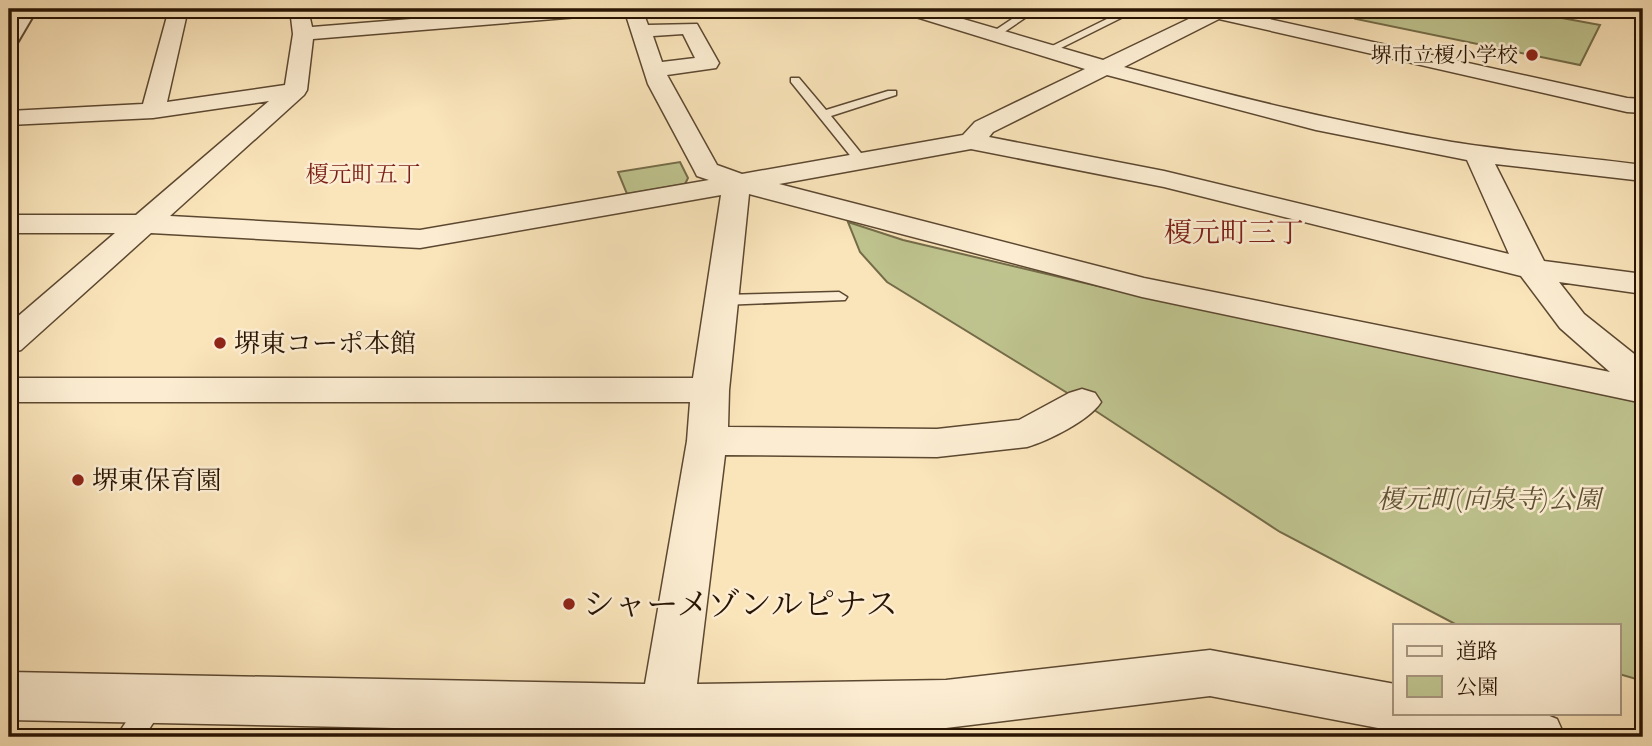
<svg xmlns="http://www.w3.org/2000/svg" width="1652" height="746" viewBox="0 0 1652 746" font-family="'Sorts Mill Goudy','Noto Serif JP',serif">
  <style>
    .green { fill: #bfc48f; stroke: #746c49; stroke-width: 2 }
    .lines { fill: none; stroke-linecap: round; stroke-linejoin: round }
    .service-casing { stroke: #5c4831; stroke-width: 3 }
    .minor-casing { stroke: #5c4831; stroke-width: 3 }
    .tertiary-casing { stroke: #5c4831; stroke-width: 4 }
    .service { fill: #fcedd2; fill-rule: evenodd }
    .minor { fill: #fcedd2; fill-rule: evenodd }
    .tertiary { fill: #fcedd2; fill-rule: evenodd }
    .poi-dot { fill: #8f2418; stroke: #fcedd2; stroke-width: 2.5 }
    .labels { text-anchor: middle; stroke-width: 5; stroke-linejoin: round; paint-order: stroke }
    .far-poi-label { font-size: 21px; fill: #281403; stroke: #fcedd2; text-anchor: end }
    .far-neighbourhood-label { font-size: 23px; fill: #7a1f14; stroke: #fcedd2 }
    .poi-label { font-size: 26px; fill: #281403; stroke: #fcedd2; text-anchor: start }
    .park-label { font-size: 26px; font-style: italic; fill: #5d5234; stroke: #fcedd2 }
    .neighbourhood-label { font-size: 28px; fill: #7a1f14; stroke: #fcedd2 }
    .near-poi-label { font-size: 32px; fill: #281403; stroke: #fcedd2; text-anchor: start }
  </style>
  <rect width="100%" height="100%" fill="#fae4ba"/>
  <filter id="stains"><feTurbulence type="fractalNoise" baseFrequency=".00286" numOctaves="4"/><feColorMatrix values="0 0 0 0 .2 0 0 0 0 .09 0 0 0 0 .02 0 0 0 .5 -.17"/></filter>
  <radialGradient id="worn" r=".72"><stop offset=".6" stop-color="#630" stop-opacity="0"/><stop offset="1" stop-color="#630" stop-opacity=".3"/></radialGradient>
  <!-- green -->
  <g class="green">
    <path d="M 1368,9 L 1513,9 L 1600,25 L 1580,65 L 1356,19 Z"/>
    <path d="M 680,162 L 688,178 L 685,184 L 627,194 L 618,172 Z"/>
    <path d="M 848,222 L 903,240 L 1106,288 L 1643,403 L 1643,681 L 1619,674 L 1619,625 L 1457,625 L 1280,532 L 1082,402 L 887,282 L 860,252 Z"/>
  </g>
  <g class="lines">
    <defs>
      <g id="service">
        <path d="M 1027,9 L 1038,9 L 997,37 L 991,37 L 991,33 Z"/>
        <path d="M 1127,9 L 1139,9 L 1051,53 L 1042,51 Z"/>
        <path d="M 791,78 L 799,78 L 826,110 L 888,91 L 896,91 L 896,95 L 831,116 L 865,158 L 865,164 L 857,164 L 791,82 Z"/>
        <path d="M 839,292 L 847,297 L 845,300 L 722,305 L 714,300 L 722,295 Z"/>
        <path d="M 153,691 L 162,695 L 166,703 L 144,737 L 116,737 L 144,695 Z"/>
      </g>
      <path id="minor" d="M 169,9 L 188,9 L 167,102 L 285,85 L 293,34 L 290,9 L 308,9 L 312,27 L 536,9 L 613,9 L 603,15 L 313,39 L 307,90 L 304,95 L 170,216 L 420,230 L 709,180 L 697,176 L 694,170 L 648,84 L 624,9 L 642,9 L 648,25 L 697,24 L 719,63 L 716,68 L 667,75 L 717,165 L 742,174 L 963,135 L 975,122 L 1085,69 L 903,13 L 901,9 L 929,9 L 1103,60 L 1199,14 L 1191,9 L 1234,9 L 1233,11 L 1627,98 L 1643,99 L 1643,113 L 1627,112 L 1219,19 L 1124,67 C 1233,96 1341,123 1452,142 C 1515,152 1580,157 1643,165 L 1643,181 L 1495,164 L 1544,261 L 1643,274 L 1643,294 L 1559,282 L 1584,314 L 1643,361 L 1643,403 L 1142,297 L 749,194 L 729,390 L 728,427 L 937,429 L 1019,420 L 1069,393 L 1082,389 L 1095,393 L 1101,402 C 1090,420 1048,441 1027,447 L 937,457 L 725,455 L 697,684 L 946,680 L 1210,650 L 1395,684 L 1395,713 L 1542,713 L 1557,719 L 1565,737 L 1411,737 L 1399,732 L 1210,696 L 946,728 L 691,733 L 690,737 L 636,737 L 636,733 L 9,720 L 9,672 L 645,684 L 687,441 L 690,402 L 9,402 L 9,378 L 693,378 L 721,195 L 420,248 L 151,233 L 21,350 L 9,353 L 9,324 L 115,233 L 9,233 L 9,215 L 136,215 L 269,101 L 153,118 L 9,125 L 9,111 L 143,104 ZM 683,34 L 695,58 L 662,62 L 653,36 ZM 1107,75 L 1316,130 L 1467,160 L 1509,254 L 1164,171 L 989,137 L 993,132 ZM 971,149 L 1164,187 L 1521,276 L 1560,328 L 1610,372 L 1144,278 L 779,184 Z"/>
      <path id="tertiary" d="M 17,9 L 37,9 L 17,43 L 9,44 L 9,22 Z"/>
    </defs>
    <!-- service casing -->
    <use href="#service" class="service-casing"/>
    <!-- minor casing -->
    <use href="#minor" class="minor-casing"/>
    <!-- tertiary casing -->
    <use href="#tertiary" class="tertiary-casing"/>
    <!-- service -->
    <use href="#service" class="service"/>
    <!-- minor -->
    <use href="#minor" class="minor"/>
    <!-- tertiary -->
    <use href="#tertiary" class="tertiary"/>
  </g>
  <!-- markers -->
  <g class="poi-dot">
    <circle cx="1532" cy="55" r="7"/>
    <circle cx="220" cy="343" r="7"/>
    <circle cx="78" cy="480" r="7"/>
    <circle cx="569" cy="604" r="7"/>
  </g>
  <g class="labels">
    <!-- far-poi labels -->
    <g class="far-poi-label">
      <text x="1518" y="62">堺市立榎小学校</text>
    </g>
    <!-- far-neighbourhood labels -->
    <g class="far-neighbourhood-label">
      <text x="363" y="182">榎元町五丁</text>
    </g>
    <!-- poi labels -->
    <g class="poi-label">
      <text x="234" y="352">堺東コーポ本館</text>
      <text x="92" y="489">堺東保育園</text>
    </g>
    <!-- park labels -->
    <g class="park-label">
      <text x="1489" y="508">榎元町(向泉寺)公園</text>
    </g>
    <!-- neighbourhood labels -->
    <g class="neighbourhood-label">
      <text x="1234" y="242">榎元町三丁</text>
    </g>
    <!-- near-poi labels -->
    <g class="near-poi-label">
      <text x="583" y="615">シャーメゾンルピナス</text>
    </g>
  </g>
  <!-- margin -->
  <rect width="1652" height="746" fill="none" stroke="#fae4ba" stroke-width="35"/>
  <rect x="10" y="10" width="1631" height="725" fill="none" stroke="#281403" stroke-width="3.5"/>
  <rect x="18" y="18" width="1617" height="711" fill="none" stroke="#281403" stroke-width="2"/>
  <!-- legend -->
  <rect x="1393" y="624" width="228" height="91" fill="#fcedd2" stroke="#a7967f" stroke-width="2"/>
  <rect x="1407" y="646" width="35" height="10" fill="#fcedd2" stroke="#a7967f" stroke-width="2"/>
  <text x="1456" y="658" font-size="21" fill="#281403">道路</text>
  <rect x="1407" y="676" width="35" height="21" fill="#bfc48f" stroke="#a7967f" stroke-width="2"/>
  <text x="1456" y="694" font-size="21" fill="#281403">公園</text>
  <rect width="100%" height="100%" filter="url(#stains)"/>
  <rect width="100%" height="100%" fill="url(#worn)"/>
</svg>
